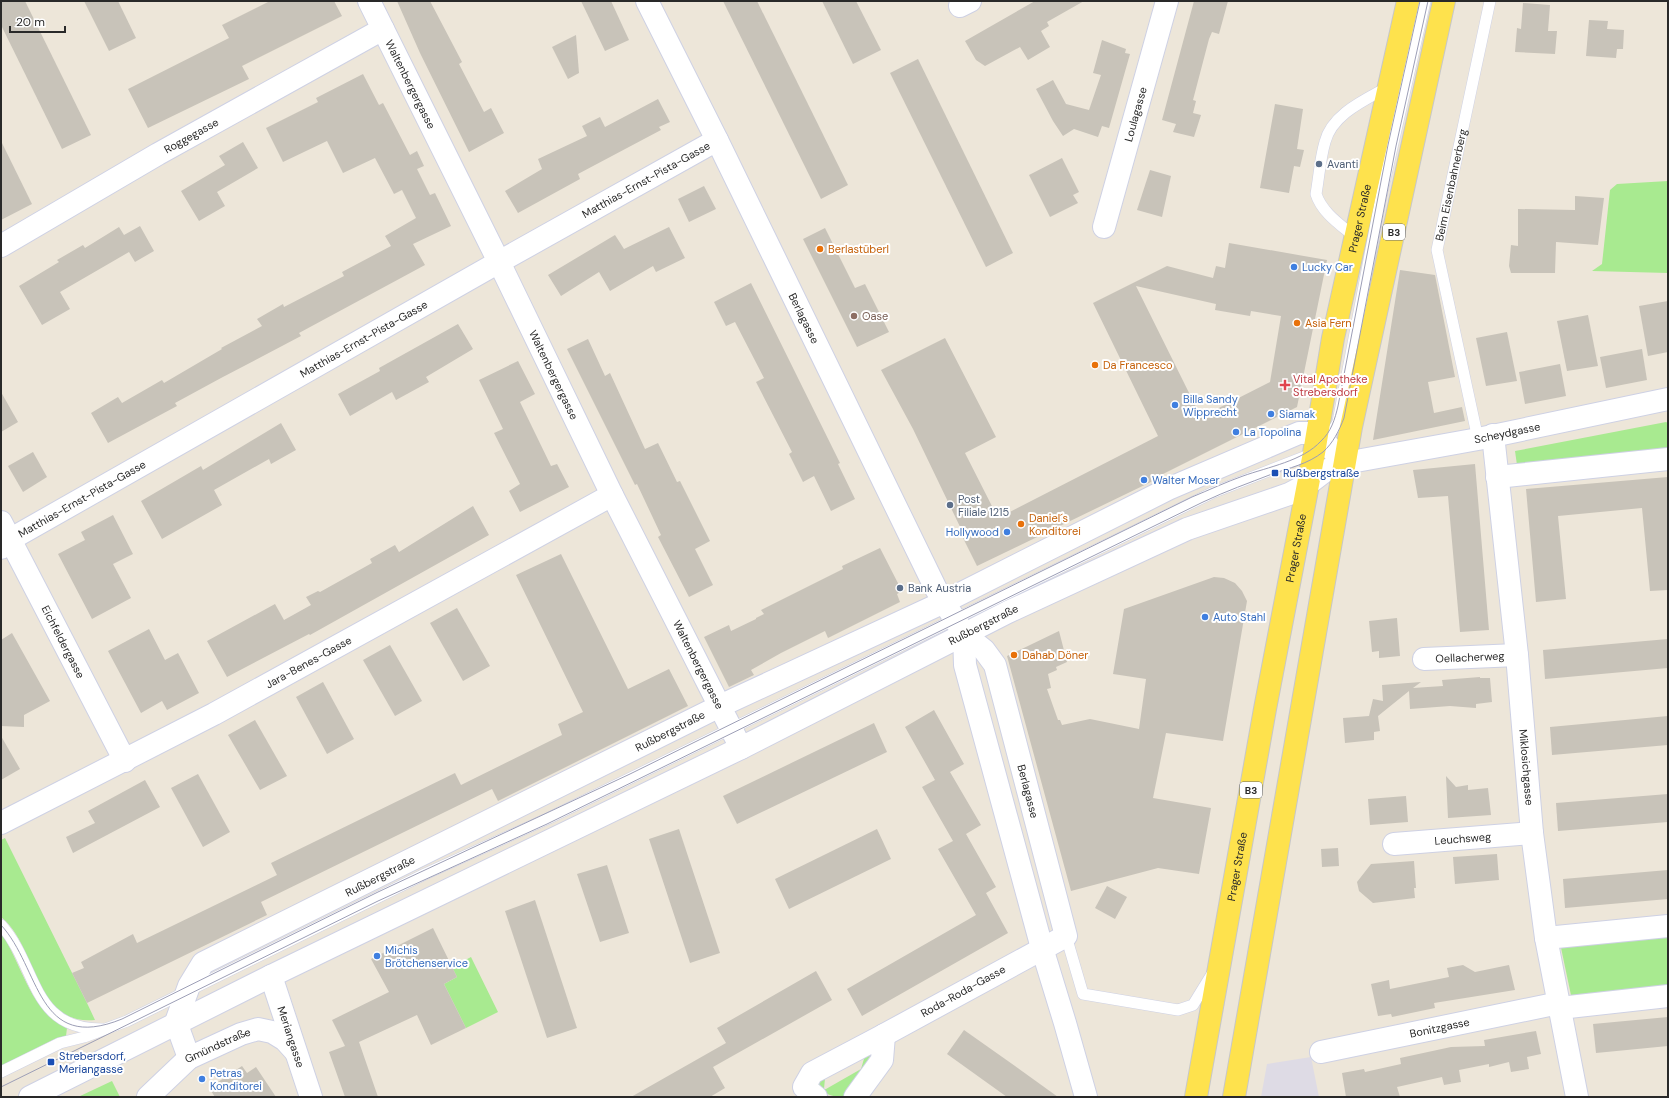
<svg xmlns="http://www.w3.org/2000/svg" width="1669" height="1098" viewBox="0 0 1669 1098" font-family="'DM Sans',sans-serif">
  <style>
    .industrial { fill: #dedbe5 }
    .green { fill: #a8ea90 }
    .building { fill: #c8c3b9; fill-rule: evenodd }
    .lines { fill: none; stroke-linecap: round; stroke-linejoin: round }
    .service-casing { stroke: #ced1e4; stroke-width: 12 }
    .minor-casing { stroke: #ced1e4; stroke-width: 24 }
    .tertiary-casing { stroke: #ced1e4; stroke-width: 24 }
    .primary-casing { stroke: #c7c7c7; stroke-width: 24 }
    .service { stroke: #fff; stroke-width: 11 }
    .minor { stroke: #fff; stroke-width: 22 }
    .tertiary { stroke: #fff; stroke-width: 22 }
    .primary { stroke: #fee24d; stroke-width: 22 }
    .tram { stroke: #9c9eb6; stroke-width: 1 }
    .service-dot { fill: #5c6f8a; stroke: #fff; stroke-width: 1.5 }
    .food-dot { fill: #e8710a; stroke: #fff; stroke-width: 1.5 }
    .shop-dot { fill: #3f7fe0; stroke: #fff; stroke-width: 1.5 }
    .education-dot { fill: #8d6e63; stroke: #fff; stroke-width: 1.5 }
    .health-dot { fill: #e0444e; stroke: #fff; stroke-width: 1.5 }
    .transit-dot { fill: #1a4fb4; stroke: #fff; stroke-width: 1.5 }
    .labels { text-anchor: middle; stroke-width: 4; stroke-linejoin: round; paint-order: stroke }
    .shield { fill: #fff; stroke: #696969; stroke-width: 1 }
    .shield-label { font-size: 10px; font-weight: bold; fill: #292929 }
    .street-label { font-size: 11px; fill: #292929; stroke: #fff }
    .service-label { font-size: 11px; fill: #4e5e75; stroke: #fff; text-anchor: start }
    .food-label { font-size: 11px; fill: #c56008; stroke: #fff; text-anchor: start }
    .shop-label { font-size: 11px; fill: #366cbe; stroke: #fff; text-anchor: start }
    .education-label { font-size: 11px; fill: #785e54; stroke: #fff; text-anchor: start }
    .health-label { font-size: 11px; fill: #be3a42; stroke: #fff; text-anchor: start }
    .transit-label { font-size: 11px; fill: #164399; stroke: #fff; text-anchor: start }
  </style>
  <rect width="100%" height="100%" fill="#ede6d9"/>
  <!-- industrial -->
  <path class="industrial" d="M 1311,1057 L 1319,1097 L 1261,1097 L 1267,1064 Z"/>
  <!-- green -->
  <g class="green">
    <path d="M 1668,181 L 1668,273 L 1592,271 L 1602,264 L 1610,190 L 1617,184 Z"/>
    <path d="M 1666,422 L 1668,423 L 1668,452 L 1517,465 L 1515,451 Z"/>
    <path d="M 5,838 L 87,1003 L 95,1020 C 33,1026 38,946 1,917 L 1,840 Z"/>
    <path d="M 1,933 C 23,965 29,1010 67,1028 L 66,1036 L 57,1038 L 1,1066 Z"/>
    <path d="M 1668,933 L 1668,990 L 1572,1000 L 1560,943 Z"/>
    <path d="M 471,957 L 498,1012 L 466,1028 L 444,984 L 457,977 L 452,967 Z"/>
    <path d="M 869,1051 L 871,1054 L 863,1070 L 844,1097 C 831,1097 824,1094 815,1084 L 825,1078 L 824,1089 L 826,1089 L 861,1069 L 866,1052 Z"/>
    <path d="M 112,1081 L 120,1097 L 78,1097 Z"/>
  </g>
  <!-- building -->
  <g class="building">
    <path d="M 1,1 L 25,1 L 91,135 L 62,149 L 1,25 Z"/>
    <path d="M 84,1 L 118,1 L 136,38 L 109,51 Z"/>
    <path d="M 270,1 L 334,1 L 342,16 L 242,66 L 249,79 L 148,128 L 128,89 L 229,38 L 222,25 Z"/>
    <path d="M 397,1 L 430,1 L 462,62 L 459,64 L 484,112 L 491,108 L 504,133 L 469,152 L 420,53 Z"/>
    <path d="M 581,1 L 611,1 L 629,40 L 605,51 Z"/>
    <path d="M 723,1 L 757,1 L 848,185 L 821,199 Z"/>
    <path d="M 822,1 L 856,1 L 881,50 L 853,64 Z"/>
    <path d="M 1035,1 L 1084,1 L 1047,22 L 1049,26 L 1041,31 L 1050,47 L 1028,60 L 1020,47 L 985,66 L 976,60 L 965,41 Z"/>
    <path d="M 1194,1 L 1228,1 L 1219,34 L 1212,32 L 1209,39 L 1193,100 L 1196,101 L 1193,113 L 1201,115 L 1194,137 L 1173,132 L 1176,124 L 1162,120 Z"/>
    <path d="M 1523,3 L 1550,5 L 1548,31 L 1557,31 L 1555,54 L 1515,52 L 1517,28 L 1521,29 Z"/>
    <path d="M 1589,20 L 1608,21 L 1607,29 L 1624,30 L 1623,49 L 1617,49 L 1616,58 L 1586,56 Z"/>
    <path d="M 576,35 L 579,73 L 568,79 L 552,47 Z"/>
    <path d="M 1102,40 L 1126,49 L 1125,53 L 1130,54 L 1109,128 L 1102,126 L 1098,137 L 1074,129 L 1063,136 L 1053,121 L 1036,89 L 1053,80 L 1066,104 L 1089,110 L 1101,75 L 1093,73 Z"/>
    <path d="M 918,59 L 1013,253 L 986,267 L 890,73 Z"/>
    <path d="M 363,74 L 379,105 L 383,103 L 410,155 L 417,151 L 424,166 L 417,169 L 430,195 L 435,193 L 451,226 L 413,244 L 425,265 L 299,333 L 301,336 L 221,378 L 175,403 L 177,406 L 108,443 L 91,413 L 118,397 L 122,403 L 162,380 L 164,383 L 222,349 L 221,348 L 262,326 L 257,319 L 283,304 L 284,307 L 344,276 L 342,272 L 391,246 L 385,236 L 416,218 L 402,190 L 394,194 L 375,158 L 343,173 L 327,141 L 283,162 L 266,128 L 318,102 L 316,98 Z"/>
    <path d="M 658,99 L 670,122 L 659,127 L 661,130 L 578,174 L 580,179 L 518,213 L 505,191 L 542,169 L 538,159 L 587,136 L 582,126 L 600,117 L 605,127 Z"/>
    <path d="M 1275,104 L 1303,109 L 1297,149 L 1304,150 L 1300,167 L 1294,166 L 1289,193 L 1260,188 Z"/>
    <path d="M 1,141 L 32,204 L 1,220 Z"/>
    <path d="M 243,142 L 258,168 L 217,192 L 225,206 L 199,221 L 181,191 L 225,165 L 219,156 Z"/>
    <path d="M 1062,158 L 1079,192 L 1073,195 L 1078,203 L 1050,217 L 1029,175 Z"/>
    <path d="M 1150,170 L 1171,176 L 1162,217 L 1137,210 Z"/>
    <path d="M 704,186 L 716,209 L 689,222 L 678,199 Z"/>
    <path d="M 1575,196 L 1604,198 L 1598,245 L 1556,242 L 1555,273 L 1511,273 L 1509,266 L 1511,245 L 1518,246 L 1518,209 L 1575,210 Z"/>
    <path d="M 140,226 L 154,251 L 135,262 L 129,252 L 60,292 L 70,309 L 42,325 L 19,286 L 59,262 L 57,260 L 83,245 L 85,248 L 119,227 L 124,235 Z"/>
    <path d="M 669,227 L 685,258 L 656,272 L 653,266 L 610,291 L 599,272 L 561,296 L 548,275 L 615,235 L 624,249 Z"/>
    <path d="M 825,228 L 855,288 L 865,284 L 889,332 L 857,347 L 803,239 Z"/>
    <path d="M 1229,243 L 1327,260 L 1297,407 L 1155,478 L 1155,480 L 977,566 L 962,536 L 964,535 L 913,429 L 881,370 L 945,338 L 996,437 L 965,453 L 998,518 L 1158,436 L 1093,303 L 1167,266 L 1213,278 L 1216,266 L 1225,268 ZM 1136,286 L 1216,304 L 1215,310 L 1250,316 L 1251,311 L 1281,316 L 1270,382 L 1201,417 Z"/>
    <path d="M 1400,270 L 1435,275 L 1455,377 L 1428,382 L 1434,413 L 1462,407 L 1465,421 L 1373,440 Z"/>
    <path d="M 751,283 L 840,463 L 838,464 L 855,499 L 831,511 L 814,476 L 803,482 L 789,454 L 792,452 L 756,382 L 764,378 L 735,322 L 726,326 L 714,302 Z"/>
    <path d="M 1668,301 L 1668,352 L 1648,356 L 1639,306 Z"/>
    <path d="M 1588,315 L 1598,366 L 1567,371 L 1557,321 Z"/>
    <path d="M 458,324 L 473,349 L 426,377 L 429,382 L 396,400 L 392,392 L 350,416 L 338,394 L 380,371 L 379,368 Z"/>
    <path d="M 1507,332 L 1517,381 L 1486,386 L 1476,338 Z"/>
    <path d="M 588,339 L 605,376 L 610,373 L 645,449 L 658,443 L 677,482 L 680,481 L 710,541 L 695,549 L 713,585 L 689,597 L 658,537 L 661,535 L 637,484 L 635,485 L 567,349 Z"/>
    <path d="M 1642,349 L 1647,380 L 1606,388 L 1600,357 Z"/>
    <path d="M 518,361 L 535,394 L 520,402 L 551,466 L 557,464 L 569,487 L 520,512 L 509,491 L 520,484 L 494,433 L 503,429 L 479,380 Z"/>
    <path d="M 1560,364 L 1566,396 L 1525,404 L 1519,372 Z"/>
    <path d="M 1,392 L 18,422 L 1,432 Z"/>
    <path d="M 281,423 L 296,450 L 271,464 L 269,459 L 214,490 L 222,505 L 162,539 L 141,501 L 201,466 L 203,470 Z"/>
    <path d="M 33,452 L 47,477 L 23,492 L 8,466 Z"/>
    <path d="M 1475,464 L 1489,630 L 1460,632 L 1448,496 L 1418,498 L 1413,470 Z"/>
    <path d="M 1668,477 L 1668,590 L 1650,591 L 1642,508 L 1558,516 L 1566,599 L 1536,602 L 1526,489 Z"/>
    <path d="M 473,506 L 489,535 L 310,635 L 309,634 L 227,677 L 207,641 L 275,604 L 284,620 L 311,605 L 306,597 L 318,591 L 320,592 L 372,563 L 370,559 L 395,545 L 399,552 Z"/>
    <path d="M 113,515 L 133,554 L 113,564 L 131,598 L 92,619 L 58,554 L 85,540 L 81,532 Z"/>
    <path d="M 880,548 L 902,591 L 897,594 L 900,602 L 828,638 L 825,631 L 781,653 L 751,670 L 754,675 L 729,687 L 704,637 L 729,625 L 731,631 L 756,619 L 756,618 L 764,614 L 761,610 L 843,569 L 842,566 Z"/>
    <path d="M 561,554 L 628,689 L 669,669 L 688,706 L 498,801 L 492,789 L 261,902 L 267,915 L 87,1003 L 72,973 L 84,968 L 81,962 L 133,934 L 137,943 L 277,875 L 271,863 L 455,773 L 461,785 L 562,735 L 558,724 L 583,712 L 516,575 Z"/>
    <path d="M 1214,577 L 1224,578 L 1235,583 L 1242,591 L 1247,601 L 1223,741 L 1166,733 L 1153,798 L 1211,808 L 1199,874 L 1158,868 L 1071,891 L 1007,656 L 1059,631 L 1067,662 L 1056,667 L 1057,670 L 1048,674 L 1051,688 L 1047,689 L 1058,720 L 1060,720 L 1062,725 L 1090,719 L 1139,729 L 1146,679 L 1113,674 L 1124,609 Z"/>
    <path d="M 457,608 L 490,666 L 463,681 L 430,623 Z"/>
    <path d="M 1397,618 L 1400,656 L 1379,658 L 1379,651 L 1372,652 L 1369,621 Z"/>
    <path d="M 149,629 L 165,660 L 178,653 L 199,693 L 167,710 L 162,701 L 141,713 L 108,651 Z"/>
    <path d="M 12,633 L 50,701 L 24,715 L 24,727 L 1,726 L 1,640 Z"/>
    <path d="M 1668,639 L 1668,668 L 1545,679 L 1543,650 Z"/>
    <path d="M 390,645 L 422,701 L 395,716 L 363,660 Z"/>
    <path d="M 1480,677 L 1480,678 L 1490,678 L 1492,702 L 1476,704 L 1476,708 L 1450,706 L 1410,709 L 1409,691 L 1378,716 L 1380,731 L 1374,732 L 1374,740 L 1345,743 L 1343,718 L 1369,716 L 1373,699 L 1383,701 L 1382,685 L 1421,682 L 1413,688 L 1443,686 L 1442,680 Z"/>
    <path d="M 323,682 L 354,739 L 327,754 L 296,697 Z"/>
    <path d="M 934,710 L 964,764 L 950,772 L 981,825 L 966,834 L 996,887 L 986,893 L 1008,933 L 862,1016 L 847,989 L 976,915 L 938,849 L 953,841 L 922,787 L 935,780 L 905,727 Z"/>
    <path d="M 1668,716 L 1668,745 L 1552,755 L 1550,727 Z"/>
    <path d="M 255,720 L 287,776 L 260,790 L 228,735 Z"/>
    <path d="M 874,723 L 887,752 L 737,824 L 723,796 Z"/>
    <path d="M 1,736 L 20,769 L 1,780 Z"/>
    <path d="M 198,774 L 230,832 L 203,847 L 171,788 Z"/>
    <path d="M 1446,776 L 1456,787 L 1468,785 L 1468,790 L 1488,788 L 1491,815 L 1448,818 Z"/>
    <path d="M 145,780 L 160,807 L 73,853 L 66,837 L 95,823 L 88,811 Z"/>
    <path d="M 1668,794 L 1668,822 L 1558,831 L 1556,803 Z"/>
    <path d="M 1406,796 L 1408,822 L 1370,825 L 1368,799 Z"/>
    <path d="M 679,829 L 720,953 L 690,963 L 649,839 Z"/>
    <path d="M 877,829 L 891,859 L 789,909 L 775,879 Z"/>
    <path d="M 1338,848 L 1339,866 L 1322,867 L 1321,849 Z"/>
    <path d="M 1497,854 L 1499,880 L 1455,884 L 1453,857 Z"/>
    <path d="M 1414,861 L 1416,888 L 1414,888 L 1415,898 L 1373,903 L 1359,891 L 1357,882 L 1371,864 Z"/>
    <path d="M 607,865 L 629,933 L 600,942 L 577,874 Z"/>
    <path d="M 1668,870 L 1668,899 L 1565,908 L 1563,879 Z"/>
    <path d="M 1107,886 L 1127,897 L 1115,919 L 1095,908 Z"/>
    <path d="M 535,900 L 577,1028 L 547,1038 L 505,911 Z"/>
    <path d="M 433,928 L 457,977 L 444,984 L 466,1028 L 431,1045 L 417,1015 L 359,1042 L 378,1097 L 345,1097 L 329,1052 L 345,1046 L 332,1020 L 389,992 L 371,959 Z"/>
    <path d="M 1463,965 L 1475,972 L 1509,965 L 1515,990 L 1434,1003 L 1435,1008 L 1392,1017 L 1391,1014 L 1378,1016 L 1371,984 L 1389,980 L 1390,989 L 1449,977 L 1447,968 Z"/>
    <path d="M 816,971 L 832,1000 L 713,1067 L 725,1088 L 710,1097 L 631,1097 L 726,1043 L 717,1028 Z"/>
    <path d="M 1668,1017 L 1668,1046 L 1596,1053 L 1593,1024 Z"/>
    <path d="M 964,1030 L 1015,1066 L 1058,1097 L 1007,1097 L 947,1054 Z"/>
    <path d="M 1536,1031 L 1541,1054 L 1527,1057 L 1529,1069 L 1511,1072 L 1509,1062 L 1489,1067 L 1489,1064 L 1459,1070 L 1461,1082 L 1444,1085 L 1442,1077 L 1397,1087 L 1400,1097 L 1346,1097 L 1342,1073 L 1364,1069 L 1365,1072 L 1401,1064 L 1400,1058 L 1451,1047 L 1485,1046 L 1484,1040 Z"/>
    <path d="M 242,1066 L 247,1073 L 256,1067 L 276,1097 L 215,1097 L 209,1088 Z"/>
  </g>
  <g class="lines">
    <defs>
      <g id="service">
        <path d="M 1355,237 C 1341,225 1322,213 1316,194 C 1319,177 1320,159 1325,142 C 1332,114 1365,100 1388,87"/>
        <path id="s1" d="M 1478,439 L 1437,250 L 1490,1"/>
        <path d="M 1,925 C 38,966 30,1030 103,1029"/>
        <path d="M 1066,936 L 1083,994 L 1178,1010 L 1193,1005 L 1212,974"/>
        <path d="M 1,1072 L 60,1043 L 84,1037 L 127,1021 L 425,874 L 549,818 L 1212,493 L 1314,453 L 1326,442 L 1338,422 L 1382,192 L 1425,1"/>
      </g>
      <g id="minor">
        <path id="s2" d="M 369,1 L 499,262 L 612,495 L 741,748"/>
        <path id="s3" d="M 647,1 L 717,140 L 936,589 L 964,634 L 984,650 L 995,665 L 1066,936 L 884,1035"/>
        <path d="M 960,6 L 970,1"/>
        <path id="s4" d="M 1104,227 L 1167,1"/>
        <path id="s5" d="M 1,246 L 158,154 L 383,29"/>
        <path id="s6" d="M 1493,435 L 1517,655 L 1532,833 L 1546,938 L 1577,1097"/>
        <path id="s7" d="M 1345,463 L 1478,439 L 1668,399"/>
        <path d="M 1497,477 L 1668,459"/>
        <path id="s8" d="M 1,522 L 125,761"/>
        <path id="s9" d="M 1,548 L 11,539 L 499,262 L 717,140"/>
        <path d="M 964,634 L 965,665 L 1042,948 L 1065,1023 L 1086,1097"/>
        <path id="s10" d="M 1424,659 L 1517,655"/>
        <path id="s11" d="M 1,823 L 214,714 L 612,495"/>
        <path id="s12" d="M 1394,844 L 1532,833"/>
        <path d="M 1546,938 L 1668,926"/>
        <path id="s13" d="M 271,976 L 311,1097"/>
        <path d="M 1560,1008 L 1668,996"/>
        <path d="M 176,1022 L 189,1058"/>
        <path id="s14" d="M 1321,1052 L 1559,1003"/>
        <path id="s15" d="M 148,1097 L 189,1058 L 241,1034 L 258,1029 L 272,1032 L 285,1040 L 295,1051"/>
        <path d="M 816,1097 L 804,1087 L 812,1073 L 884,1035 L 882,1060 L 855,1097"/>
      </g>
      <g id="tertiary">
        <path id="s16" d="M 30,1097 L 271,976 L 741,748 L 1008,612 L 1187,529 L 1289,494 L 1308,484 L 1325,471 L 1345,463 L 1316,433 L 1299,433 L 1168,489 L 944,602 L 720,706 L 203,963 L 189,986 L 176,1022"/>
      </g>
      <g id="primary">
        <path id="s17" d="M 1196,1097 L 1265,709 L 1314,453 L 1333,338 L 1408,1"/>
        <path d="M 1234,1097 L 1351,427 L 1444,1"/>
      </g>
    </defs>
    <!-- service casing -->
    <use href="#service" class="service-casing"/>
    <!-- minor casing -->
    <use href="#minor" class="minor-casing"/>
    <!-- tertiary casing -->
    <use href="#tertiary" class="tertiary-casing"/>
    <!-- primary casing -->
    <use href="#primary" class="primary-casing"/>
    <!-- service -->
    <use href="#service" class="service"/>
    <!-- minor -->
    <use href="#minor" class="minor"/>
    <!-- tertiary -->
    <use href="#tertiary" class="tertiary"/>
    <!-- primary -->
    <use href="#primary" class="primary"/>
    <!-- tram -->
    <g class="tram">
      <path d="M 1,925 C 41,968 36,1054 122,1019 L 378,892 L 630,774 L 1192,497 C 1209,490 1226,482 1243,476 C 1268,467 1303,461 1321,441 C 1331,432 1335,419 1338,406 L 1388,145 L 1420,1"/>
      <path d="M 1,1087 L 378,901 L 547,824 L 1203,502 C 1226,491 1249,483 1272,474 C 1289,468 1308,464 1323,452 C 1333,443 1339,431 1344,418 L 1396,146 L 1428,1"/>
    </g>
  </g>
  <!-- markers -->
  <g class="service-dot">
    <circle cx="1319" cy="164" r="4"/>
    <circle cx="950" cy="505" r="4"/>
    <circle cx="900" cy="588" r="4"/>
  </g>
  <g class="food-dot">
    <circle cx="820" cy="249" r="4"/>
    <circle cx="1297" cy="323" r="4"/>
    <circle cx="1095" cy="365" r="4"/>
    <circle cx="1021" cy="524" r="4"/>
    <circle cx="1014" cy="655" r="4"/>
  </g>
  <g class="shop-dot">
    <circle cx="1294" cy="267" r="4"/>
    <circle cx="1175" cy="405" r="4"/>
    <circle cx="1271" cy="414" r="4"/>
    <circle cx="1236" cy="432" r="4"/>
    <circle cx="1144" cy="480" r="4"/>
    <circle cx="1007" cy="532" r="4"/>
    <circle cx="1205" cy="617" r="4"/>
    <circle cx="377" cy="956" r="4"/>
    <circle cx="202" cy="1079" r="4"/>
  </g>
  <circle class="education-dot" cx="854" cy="316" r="4"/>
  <path class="health-dot" d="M1283 379h4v4h4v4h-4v4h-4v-4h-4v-4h4z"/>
  <g class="transit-dot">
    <rect x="1271" y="469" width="8" height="8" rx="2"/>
    <rect x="47" y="1058" width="8" height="8" rx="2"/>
  </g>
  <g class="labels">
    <!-- shield labels -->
    <g class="shield">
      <rect x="1383" y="224" width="22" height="16" rx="3"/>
      <rect x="1240" y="782" width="22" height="16" rx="3"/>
    </g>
    <g class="shield-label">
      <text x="1394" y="236">B3</text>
      <text x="1251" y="794">B3</text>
    </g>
    <!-- street labels -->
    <g class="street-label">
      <text dy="4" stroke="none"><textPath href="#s2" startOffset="93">Waltenbergergasse</textPath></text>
      <text dy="4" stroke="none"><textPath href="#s4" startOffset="117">Loulagasse</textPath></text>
      <text dy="4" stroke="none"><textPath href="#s5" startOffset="220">Roggegasse</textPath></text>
      <text dy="4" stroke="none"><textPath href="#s9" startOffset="743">Matthias-Ernst-Pista-Gasse</textPath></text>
      <text dy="4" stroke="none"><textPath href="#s1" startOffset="260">Beim Eisenbahnerberg</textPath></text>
      <text dy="4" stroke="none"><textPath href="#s17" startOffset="894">Prager Straße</textPath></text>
      <text dy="4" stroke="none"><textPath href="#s3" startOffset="354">Berlagasse</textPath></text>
      <text dy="4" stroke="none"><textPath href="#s9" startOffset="419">Matthias-Ernst-Pista-Gasse</textPath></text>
      <text dy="4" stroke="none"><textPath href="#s2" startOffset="417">Waltenbergergasse</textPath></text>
      <text dy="4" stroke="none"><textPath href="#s7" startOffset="165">Scheydgasse</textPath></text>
      <text dy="4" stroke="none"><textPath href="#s9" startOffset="95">Matthias-Ernst-Pista-Gasse</textPath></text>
      <text dy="4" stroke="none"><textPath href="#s17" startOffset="558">Prager Straße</textPath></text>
      <text dy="4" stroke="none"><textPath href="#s16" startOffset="1064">Rußbergstraße</textPath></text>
      <text dy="4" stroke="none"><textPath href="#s8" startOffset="135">Eichfeldergasse</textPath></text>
      <text dy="4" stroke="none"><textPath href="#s10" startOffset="46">Oellacherweg</textPath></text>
      <text dy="4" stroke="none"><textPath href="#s11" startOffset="347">Jara-Benes-Gasse</textPath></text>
      <text dy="4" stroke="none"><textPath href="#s2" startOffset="741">Waltenbergergasse</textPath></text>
      <text transform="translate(670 731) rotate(-27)" y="4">Rußbergstraße</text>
      <text dy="4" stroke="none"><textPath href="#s6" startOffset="334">Miklosichgasse</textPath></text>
      <text dy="4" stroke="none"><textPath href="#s3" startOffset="883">Berlagasse</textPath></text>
      <text dy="4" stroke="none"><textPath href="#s12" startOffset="69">Leuchsweg</textPath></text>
      <text dy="4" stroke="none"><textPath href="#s17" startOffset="234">Prager Straße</textPath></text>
      <text transform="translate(380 876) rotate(-27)" y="4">Rußbergstraße</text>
      <text transform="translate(963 991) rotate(-29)" y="4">Roda-Roda-Gasse</text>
      <text dy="4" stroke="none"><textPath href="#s14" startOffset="121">Bonitzgasse</textPath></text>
      <text dy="4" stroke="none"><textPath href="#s13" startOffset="64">Meriangasse</textPath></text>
      <text dy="4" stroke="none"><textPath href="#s15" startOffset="88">Gmündstraße</textPath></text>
    </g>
    <!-- service labels -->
    <g class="service-label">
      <text x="1327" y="168">Avanti</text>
      <text x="958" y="503">Post<tspan x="958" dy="13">Filiale 1215</tspan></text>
      <text x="908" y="592">Bank Austria</text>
    </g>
    <!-- food labels -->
    <g class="food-label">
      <text x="828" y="253">Berlastüberl</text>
      <text x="1305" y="327">Asia Fern</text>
      <text x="1103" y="369">Da Francesco</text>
      <text x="1029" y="522">Daniel´s<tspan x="1029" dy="13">Konditorei</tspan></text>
      <text x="1022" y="659">Dahab Döner</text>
    </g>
    <!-- shop labels -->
    <g class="shop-label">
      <text x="1302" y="271">Lucky Car</text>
      <text x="1183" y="403">Billa Sandy<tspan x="1183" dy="13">Wipprecht</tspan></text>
      <text x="1279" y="418">Siamak</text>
      <text x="1244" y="436">La Topolina</text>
      <text x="1152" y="484">Walter Moser</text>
      <text x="999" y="536" text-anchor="end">Hollywood</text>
      <text x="1213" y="621">Auto Stahl</text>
      <text x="385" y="954">Michis<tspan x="385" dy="13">Brötchenservice</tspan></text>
      <text x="210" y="1077">Petras<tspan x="210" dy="13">Konditorei</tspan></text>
    </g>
    <!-- education labels -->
    <g class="education-label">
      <text x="862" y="320">Oase</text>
    </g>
    <!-- health labels -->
    <g class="health-label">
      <text x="1293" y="383">Vital Apotheke<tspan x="1293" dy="13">Strebersdorf</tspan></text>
    </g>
    <!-- transit labels -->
    <g class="transit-label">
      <text x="1283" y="477">Rußbergstraße</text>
      <text x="59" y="1060">Strebersdorf,<tspan x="59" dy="13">Meriangasse</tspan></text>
    </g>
  </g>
  <!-- border -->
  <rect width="1669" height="1098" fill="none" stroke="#292929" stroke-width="4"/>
  <!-- scale -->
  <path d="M10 26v6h55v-6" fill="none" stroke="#292929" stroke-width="2"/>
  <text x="16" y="26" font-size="12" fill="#292929" stroke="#ffffff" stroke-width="3" paint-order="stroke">20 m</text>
</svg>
